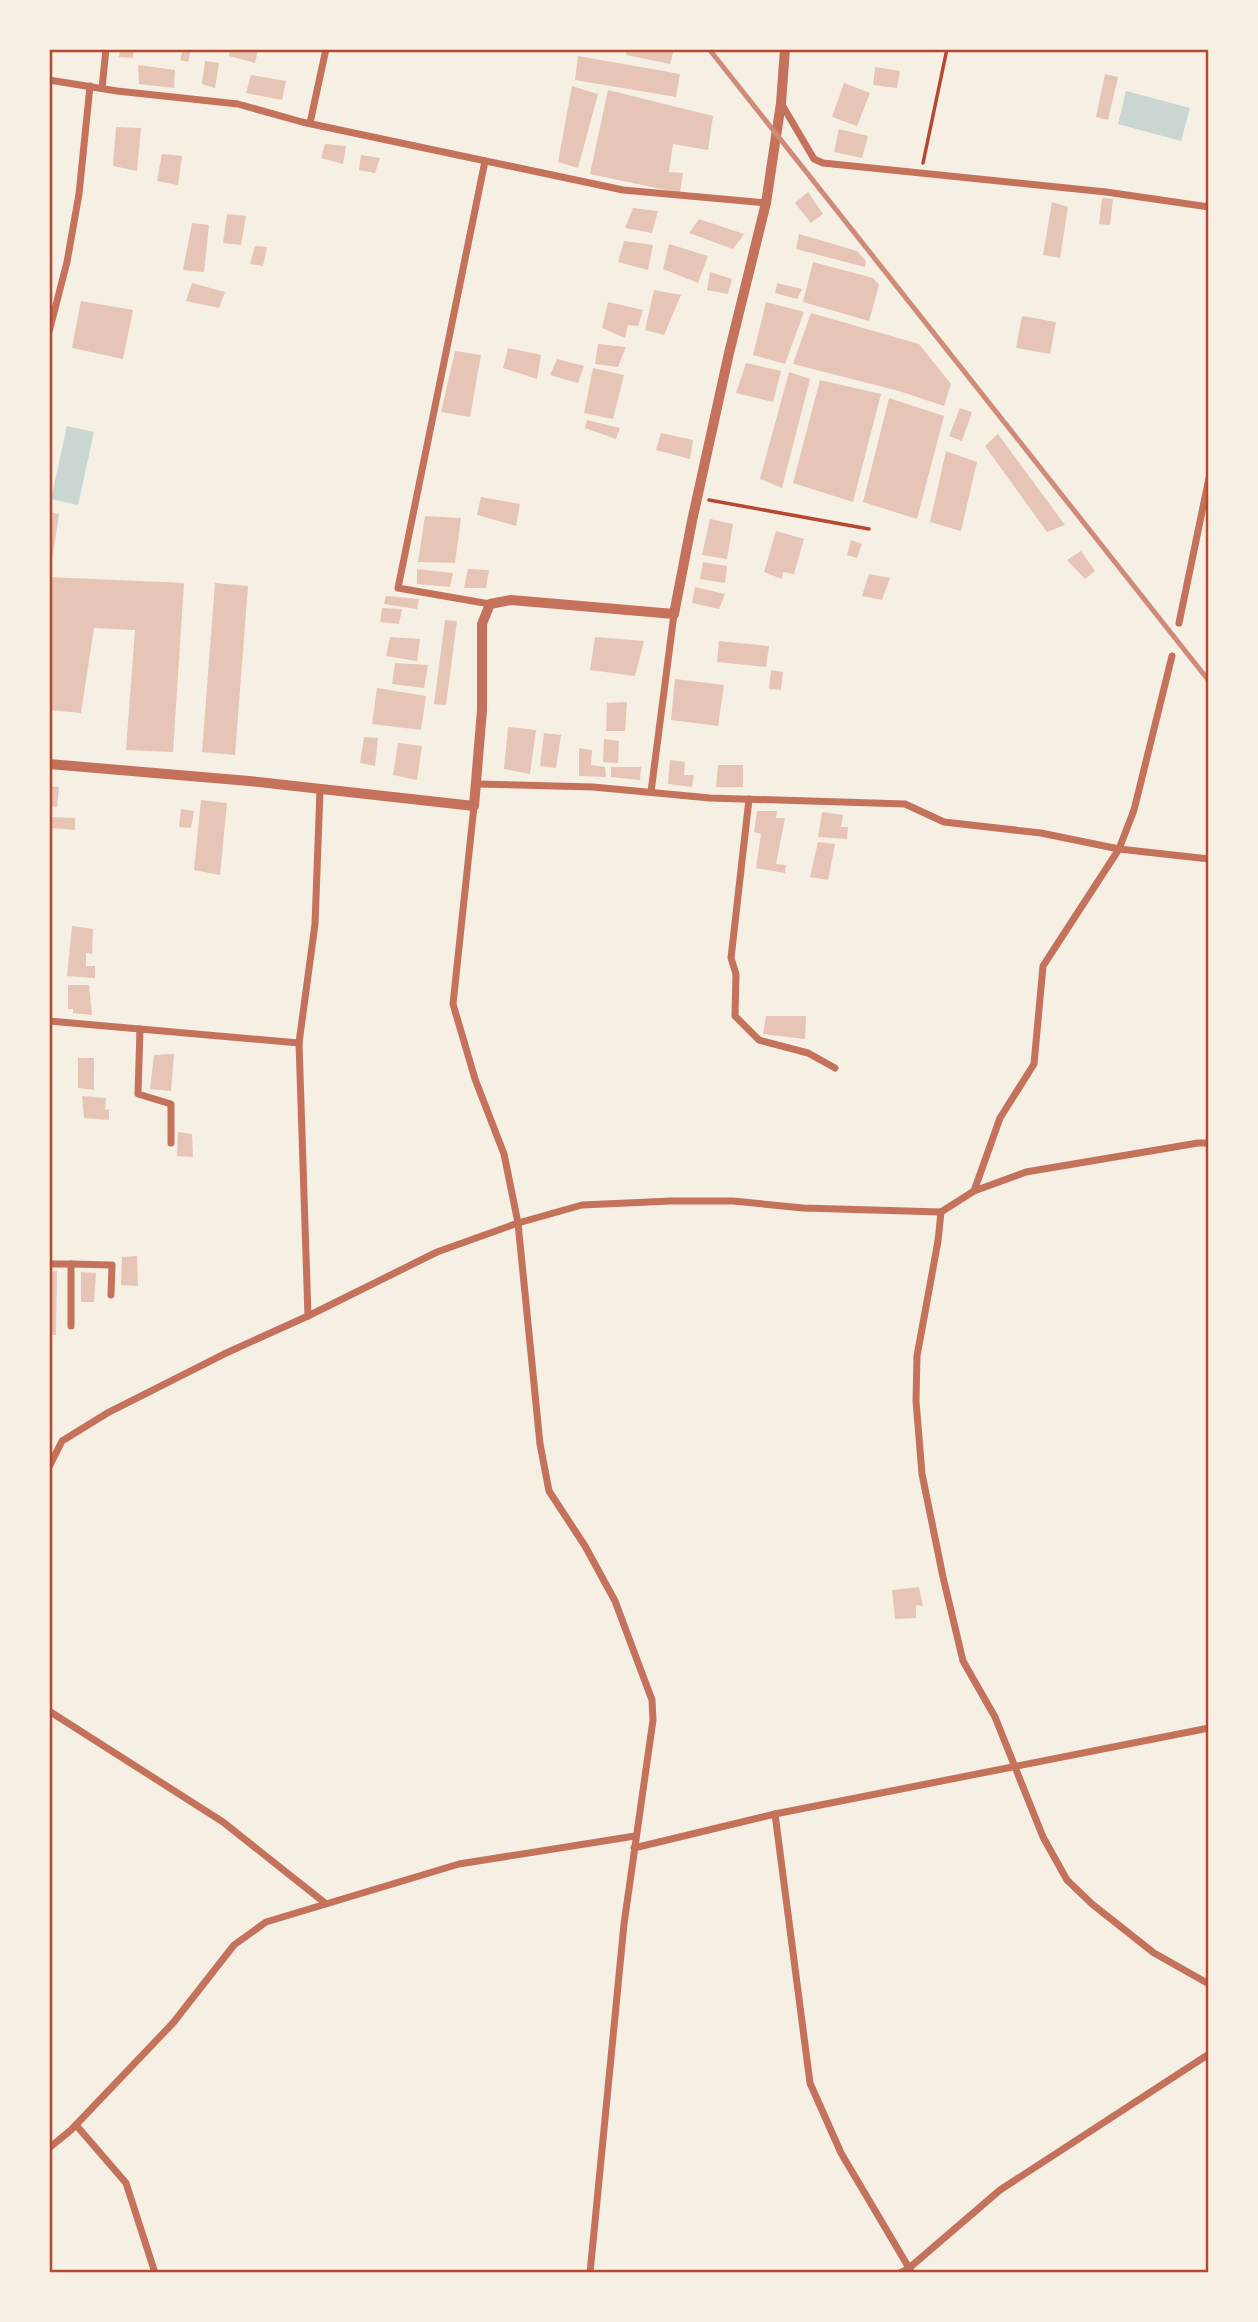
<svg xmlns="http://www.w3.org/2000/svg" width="1258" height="2322" viewBox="0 0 1258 2322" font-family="'Exo 2',sans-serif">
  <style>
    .water { fill: #c9d6d2 }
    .building { fill: #e6c5b7 }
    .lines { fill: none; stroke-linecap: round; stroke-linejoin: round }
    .path { stroke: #b5482f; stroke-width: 3.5 }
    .minor { stroke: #c5725c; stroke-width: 7 }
    .tertiary { stroke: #c5725c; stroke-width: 10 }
    .rail { stroke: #cf8b77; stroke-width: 5 }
    .neatline { fill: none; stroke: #b5482f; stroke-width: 2.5 }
  </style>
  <rect width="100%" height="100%" fill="#f6efe4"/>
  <!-- water -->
  <g class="water">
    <path d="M 1126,91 L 1190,108 L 1181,141 L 1118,124 Z"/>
    <path d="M 67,426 L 94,432 L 78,505 L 51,499 Z"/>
  </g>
  <!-- building -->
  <g class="building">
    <path d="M 120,49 L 134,49 L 133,58 L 119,57 Z"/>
    <path d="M 183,49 L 191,49 L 188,62 L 180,60 Z"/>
    <path d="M 230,49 L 258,49 L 255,63 L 229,56 Z"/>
    <path d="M 627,49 L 674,49 L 670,64 L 626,55 Z"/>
    <path d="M 578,56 L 680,74 L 676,97 L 575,80 Z"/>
    <path d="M 205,61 L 219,63 L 215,88 L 202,84 Z"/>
    <path d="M 138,65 L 175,70 L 174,88 L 139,84 Z"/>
    <path d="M 875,67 L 900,71 L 897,88 L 873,85 Z"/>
    <path d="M 1105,74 L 1118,77 L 1108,120 L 1096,117 Z"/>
    <path d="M 251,75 L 286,81 L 282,100 L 246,93 Z"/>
    <path d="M 844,83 L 870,93 L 857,126 L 832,117 Z"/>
    <path d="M 572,86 L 598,94 L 578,168 L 558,162 Z"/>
    <path d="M 608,90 L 713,116 L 708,150 L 673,144 L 669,172 L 683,173 L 680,193 L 590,174 Z"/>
    <path d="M 116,127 L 141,128 L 137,171 L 113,166 Z"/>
    <path d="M 839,129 L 868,136 L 862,158 L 834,152 Z"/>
    <path d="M 325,144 L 346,146 L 343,164 L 321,158 Z"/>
    <path d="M 162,154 L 182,156 L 178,185 L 157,181 Z"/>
    <path d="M 361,155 L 380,158 L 375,173 L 359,170 Z"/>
    <path d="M 808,192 L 823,214 L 811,223 L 795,203 Z"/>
    <path d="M 1102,198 L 1113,199 L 1110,225 L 1099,224 Z"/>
    <path d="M 1052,202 L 1068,207 L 1060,258 L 1043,255 Z"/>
    <path d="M 633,208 L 658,211 L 652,233 L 625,228 Z"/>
    <path d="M 227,214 L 246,216 L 241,245 L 223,243 Z"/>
    <path d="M 699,219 L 744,234 L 733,249 L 689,233 Z"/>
    <path d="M 192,223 L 209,225 L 204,272 L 183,270 Z"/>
    <path d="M 799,234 L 857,251 L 866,261 L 865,267 L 796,249 Z"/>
    <path d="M 624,241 L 653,245 L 648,270 L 618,262 Z"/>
    <path d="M 669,244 L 708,256 L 698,283 L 663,269 Z"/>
    <path d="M 255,246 L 267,247 L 263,266 L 250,264 Z"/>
    <path d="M 813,262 L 873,278 L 879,285 L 869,321 L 803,302 Z"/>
    <path d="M 710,272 L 732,279 L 728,294 L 707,290 Z"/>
    <path d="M 192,283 L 225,292 L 219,308 L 186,301 Z"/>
    <path d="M 777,283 L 802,289 L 797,299 L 775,293 Z"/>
    <path d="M 654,290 L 681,295 L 664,335 L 645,330 Z"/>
    <path d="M 81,301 L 133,310 L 123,359 L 72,348 Z"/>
    <path d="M 608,302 L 643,310 L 638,326 L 628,325 L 625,338 L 602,328 Z"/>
    <path d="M 766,302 L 804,312 L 785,364 L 753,355 Z"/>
    <path d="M 811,313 L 919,344 L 951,384 L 944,406 L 899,391 L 793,364 Z"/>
    <path d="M 1022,316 L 1056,322 L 1050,354 L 1016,348 Z"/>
    <path d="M 598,344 L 626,347 L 618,367 L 595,364 Z"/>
    <path d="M 508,348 L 541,355 L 537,379 L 503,368 Z"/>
    <path d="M 455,351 L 481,355 L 470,417 L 441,412 Z"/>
    <path d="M 557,359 L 584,366 L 578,383 L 550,375 Z"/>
    <path d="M 746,363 L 781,371 L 773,402 L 736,393 Z"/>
    <path d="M 593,368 L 624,375 L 613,419 L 584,413 Z"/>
    <path d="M 789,372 L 810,379 L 782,488 L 760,479 Z"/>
    <path d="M 820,380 L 881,394 L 853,502 L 793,483 Z"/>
    <path d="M 889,398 L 944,416 L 917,519 L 863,502 Z"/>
    <path d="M 960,408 L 972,412 L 962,441 L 949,436 Z"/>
    <path d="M 587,420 L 620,428 L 616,439 L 585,428 Z"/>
    <path d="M 661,433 L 693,440 L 690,459 L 656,450 Z"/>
    <path d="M 998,434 L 1065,525 L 1047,532 L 985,446 Z"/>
    <path d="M 946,451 L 977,462 L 961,531 L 930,522 Z"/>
    <path d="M 481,497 L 520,504 L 516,526 L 477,515 Z"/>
    <path d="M 49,512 L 59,514 L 52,561 L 49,561 Z"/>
    <path d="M 425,516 L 461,518 L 455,563 L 418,562 Z"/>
    <path d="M 710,519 L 733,524 L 727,559 L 702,555 Z"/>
    <path d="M 776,531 L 804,539 L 794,574 L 783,572 L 782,579 L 764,572 Z"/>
    <path d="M 851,540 L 862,544 L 857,558 L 847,555 Z"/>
    <path d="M 1081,551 L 1095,571 L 1085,579 L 1067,560 Z"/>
    <path d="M 703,562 L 727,566 L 725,583 L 700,579 Z"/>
    <path d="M 417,569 L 453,573 L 450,587 L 417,584 Z"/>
    <path d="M 468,569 L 489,570 L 486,588 L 464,588 Z"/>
    <path d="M 869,574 L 890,578 L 882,600 L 862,596 Z"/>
    <path d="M 49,577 L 184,583 L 173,752 L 126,750 L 135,630 L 94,628 L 81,713 L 49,710 Z"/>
    <path d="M 215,583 L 248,586 L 235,755 L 202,752 Z"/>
    <path d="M 695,587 L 725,594 L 719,609 L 692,603 Z"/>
    <path d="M 386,596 L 419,599 L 417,609 L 384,604 Z"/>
    <path d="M 382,608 L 402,609 L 399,624 L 380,622 Z"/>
    <path d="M 445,620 L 457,621 L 446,705 L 434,704 Z"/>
    <path d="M 390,637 L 420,639 L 417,661 L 386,656 Z"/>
    <path d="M 595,637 L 644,641 L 635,676 L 590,670 Z"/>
    <path d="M 719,641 L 769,646 L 766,667 L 717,662 Z"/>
    <path d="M 395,663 L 428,665 L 424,688 L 392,684 Z"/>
    <path d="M 771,670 L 783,672 L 781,690 L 769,689 Z"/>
    <path d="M 675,679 L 724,685 L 718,726 L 671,720 Z"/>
    <path d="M 377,688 L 426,696 L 421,730 L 372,724 Z"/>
    <path d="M 627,702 L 625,731 L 606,731 L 607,703 Z"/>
    <path d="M 508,727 L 536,730 L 530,774 L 504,769 Z"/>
    <path d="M 544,733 L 561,735 L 556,768 L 540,766 Z"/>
    <path d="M 364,737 L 378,738 L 375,766 L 360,763 Z"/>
    <path d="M 604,739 L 619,741 L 618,763 L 603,762 Z"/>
    <path d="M 398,743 L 422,746 L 417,780 L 393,775 Z"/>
    <path d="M 579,748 L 592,750 L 591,765 L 605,767 L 606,777 L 579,776 Z"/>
    <path d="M 670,760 L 685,762 L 684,775 L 694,775 L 692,787 L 668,784 Z"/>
    <path d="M 718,765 L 743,765 L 743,787 L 716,787 Z"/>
    <path d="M 611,767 L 641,767 L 640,780 L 611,777 Z"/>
    <path d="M 49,786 L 59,787 L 57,807 L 49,806 Z"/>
    <path d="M 201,800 L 227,803 L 220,875 L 194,870 Z"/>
    <path d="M 181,809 L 194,811 L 191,828 L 179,827 Z"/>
    <path d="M 757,811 L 777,811 L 776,818 L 785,818 L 776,864 L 786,865 L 785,873 L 756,868 L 761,834 L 754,832 Z"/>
    <path d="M 822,812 L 843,815 L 841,827 L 848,827 L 847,839 L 818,837 Z"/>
    <path d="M 50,817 L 75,818 L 75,830 L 50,828 Z"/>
    <path d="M 818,842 L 835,844 L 828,880 L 810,877 Z"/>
    <path d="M 72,926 L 93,929 L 92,954 L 86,953 L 86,966 L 95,966 L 95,978 L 67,976 Z"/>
    <path d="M 68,985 L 89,985 L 92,1015 L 73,1013 L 73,1009 L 68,1009 Z"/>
    <path d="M 766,1016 L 806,1016 L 805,1039 L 763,1034 Z"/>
    <path d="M 174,1054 L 171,1091 L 150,1089 L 154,1055 Z"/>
    <path d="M 78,1058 L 94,1058 L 94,1090 L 78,1088 Z"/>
    <path d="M 82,1096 L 106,1098 L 105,1110 L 109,1109 L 109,1120 L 84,1118 Z"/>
    <path d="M 178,1132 L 192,1134 L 193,1157 L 177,1156 Z"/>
    <path d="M 137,1256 L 138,1286 L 121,1285 L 122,1257 Z"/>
    <path d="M 57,1271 L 56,1335 L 49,1335 L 49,1272 Z"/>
    <path d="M 81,1272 L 96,1273 L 94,1302 L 81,1302 Z"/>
    <path d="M 919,1587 L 923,1606 L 916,1605 L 916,1618 L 895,1619 L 892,1590 Z"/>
  </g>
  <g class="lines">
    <!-- path -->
    <g class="path">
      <path d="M 923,163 L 947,49"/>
      <path d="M 709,500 L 869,529"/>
    </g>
    <!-- minor -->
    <g class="minor">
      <path d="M 49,80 L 117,91 L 238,104 L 302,122 L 623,190 L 766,203"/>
      <path d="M 102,88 L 106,49"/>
      <path d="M 781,103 L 814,159 L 823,163 L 1106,192 L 1209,207"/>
      <path d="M 310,123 L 326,49"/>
      <path d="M 485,161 L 398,588 L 490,604"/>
      <path d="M 49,332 L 67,262 L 79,194 L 90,86"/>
      <path d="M 1179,623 L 1209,478"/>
      <path d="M 476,784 L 593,787 L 710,798 L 905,804 L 944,822 L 1041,833 L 1119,849 L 1134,810 L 1172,656"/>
      <path d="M 651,792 L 674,614"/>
      <path d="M 749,799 L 731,958 L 736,974 L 735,1016 L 759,1040 L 808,1053 L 835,1068"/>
      <path d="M 474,806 L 453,1004 L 475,1079 L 504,1154 L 518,1223 L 540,1444 L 549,1491 L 585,1546 L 615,1601 L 652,1700 L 653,1720 L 624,1924 L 590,2273"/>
      <path d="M 49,1021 L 299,1043"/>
      <path d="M 140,1029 L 138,1094 L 171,1104 L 171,1143"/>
      <path d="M 974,1191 L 1000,1118 L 1034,1064 L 1043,966 L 1119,849 L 1209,859"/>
      <path d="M 941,1212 L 938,1241 L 917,1356 L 916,1401 L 922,1474 L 943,1577 L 963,1661 L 995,1717 L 1043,1837 L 1067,1880 L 1092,1904 L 1154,1953 L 1209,1984"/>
      <path d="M 49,1264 L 71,1264 L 71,1326"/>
      <path d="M 71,1264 L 112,1265 L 111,1295"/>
      <path d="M 308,1316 L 299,1043 L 315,924 L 320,790"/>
      <path d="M 49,1467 L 62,1441 L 109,1412 L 224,1354 L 308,1316 L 437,1252 L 518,1223 L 582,1205 L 671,1201 L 733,1201 L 803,1208 L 941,1212 L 974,1191 L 1026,1172 L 1198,1143 L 1209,1143"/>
      <path d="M 49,1711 L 223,1822 L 325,1903"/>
      <path d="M 775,1814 L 810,2083 L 841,2153 L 912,2273"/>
      <path d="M 634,1848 L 775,1814 L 1209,1728"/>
      <path d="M 76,2125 L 126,2183 L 155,2273"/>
      <path d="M 49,2148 L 71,2130 L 173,2023 L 234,1945 L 266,1922 L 459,1864 L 635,1836"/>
      <path d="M 900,2273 L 908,2269 L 1000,2190 L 1209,2054"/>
    </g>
    <!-- tertiary -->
    <path class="tertiary" d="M 49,764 L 249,781 L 474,806 L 482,710 L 482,624 L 490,604 L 511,600 L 674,614 L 692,521 L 729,353 L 766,203 L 781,103 L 785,49"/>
    <!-- rail -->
    <path class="rail" d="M 709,49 L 1209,681"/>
  </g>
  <!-- border -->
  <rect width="1258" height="2322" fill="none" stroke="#f6efe4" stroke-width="102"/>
  <rect x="51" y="51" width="1156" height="2220" class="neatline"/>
</svg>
